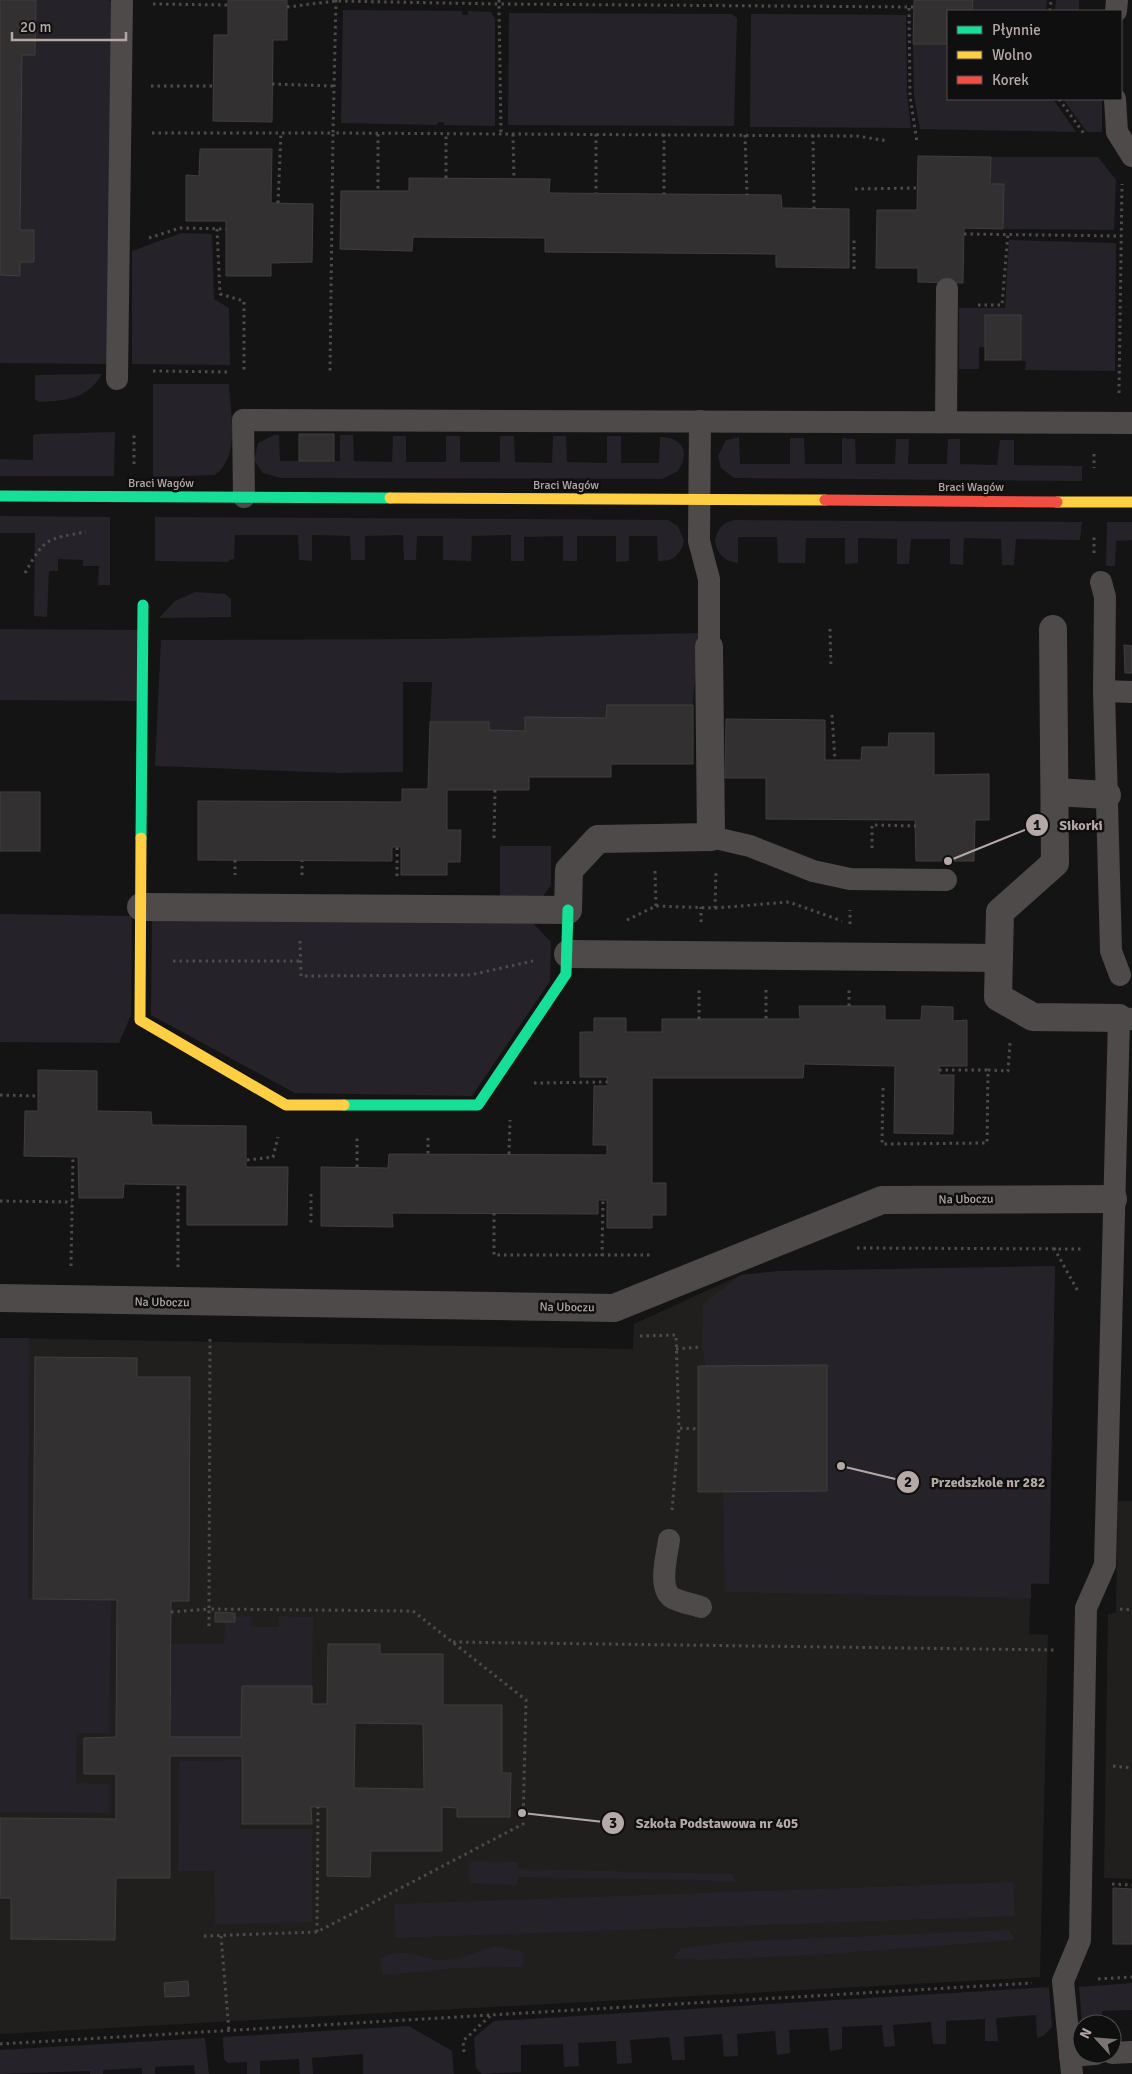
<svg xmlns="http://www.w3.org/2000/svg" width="1132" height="2074" viewBox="0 0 1132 2074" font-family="Signika,sans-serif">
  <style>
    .built { fill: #201f1e }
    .green { fill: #262229 }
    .building { fill: #323030; stroke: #413e3d; fill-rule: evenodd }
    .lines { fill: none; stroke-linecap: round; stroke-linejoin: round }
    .path { stroke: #4e4b4a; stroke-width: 3; stroke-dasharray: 2.5 4; stroke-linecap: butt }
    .lane { stroke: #4d4a49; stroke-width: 22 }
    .street { stroke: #4d4a49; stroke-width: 28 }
    .fast { stroke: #16e098; stroke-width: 11 }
    .slow { stroke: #ffcf43; stroke-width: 11 }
    .jam { stroke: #f24e42; stroke-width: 11 }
    .labels { text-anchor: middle; stroke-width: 5; stroke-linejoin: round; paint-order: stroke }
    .street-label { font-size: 12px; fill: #b4a9a7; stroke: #100f0f }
    .leader { fill: none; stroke: #b4a9a7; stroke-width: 2 }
    .callout-dot { fill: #b4a9a7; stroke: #100f0f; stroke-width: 2 }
    .mark-label { font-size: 15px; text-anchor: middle; font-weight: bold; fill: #111 }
    .callout-label { font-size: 14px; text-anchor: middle; font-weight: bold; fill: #b4a9a7; stroke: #100f0f; stroke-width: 5; stroke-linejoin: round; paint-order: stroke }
  </style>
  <rect width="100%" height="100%" fill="#151414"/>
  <!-- built -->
  <g class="built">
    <path d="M 1055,1266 L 1049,1584 L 1031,1584 L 1029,1634 L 1048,1635 L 1040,1977 L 0,2034 L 0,1338 L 633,1349 L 634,1324 L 741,1275 L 778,1271 Z"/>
    <path d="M 1118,1501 L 1132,1501 L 1132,1879 L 1104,1878 L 1108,1614 L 1116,1613 Z"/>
  </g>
  <!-- green -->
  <g class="green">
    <path d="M 36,0 L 109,0 L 112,3 L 107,364 L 0,363 L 0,275 L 20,275 L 20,262 L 34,230 L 20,230 L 22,55 L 35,55 Z"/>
    <path d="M 973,0 L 1047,0 L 1046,11 L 972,11 Z"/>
    <path d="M 1056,0 L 1079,0 L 1079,11 L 1055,11 Z"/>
    <path d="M 343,10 L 462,11 L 462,15 L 468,15 L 468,11 L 491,12 L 495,19 L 495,126 L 444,125 L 444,122 L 438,122 L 437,125 L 341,123 Z"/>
    <path d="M 509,13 L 732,14 L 737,18 L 734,126 L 508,125 Z"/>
    <path d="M 751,14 L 906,15 L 907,94 L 911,128 L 750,127 Z"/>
    <path d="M 913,44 L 948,44 L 948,99 L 1053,99 L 1076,132 L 920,129 L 914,96 Z"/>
    <path d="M 1063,99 L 1102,99 L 1102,132 L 1087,132 Z"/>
    <path d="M 991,157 L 1098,157 L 1116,180 L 1114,230 L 1003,229 L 1004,184 L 990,184 Z"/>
    <path d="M 181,233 L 212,234 L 214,299 L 229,308 L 230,365 L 132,364 L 132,251 Z"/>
    <path d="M 1009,240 L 1116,243 L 1115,371 L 1025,370 L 1026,362 L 1021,360 L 1021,315 L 985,315 L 985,347 L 979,347 L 979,369 L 959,369 L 959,308 L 1005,308 Z"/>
    <path d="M 102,374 C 88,399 65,401 39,402 L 35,399 L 35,375 Z"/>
    <path d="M 153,384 L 229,384 C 230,413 241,456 215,475 L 153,477 Z"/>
    <path d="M 115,432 L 114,476 L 0,476 L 0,459 L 33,460 L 33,435 L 37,434 Z"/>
    <path d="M 274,435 L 279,435 L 280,461 L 340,461 L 340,435 L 353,435 L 354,461 L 392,462 L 393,436 L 406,436 L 406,462 L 446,462 L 446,436 L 460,436 L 460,462 L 500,462 L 500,436 L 514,436 L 515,462 L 552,463 L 553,436 L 566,436 L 567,462 L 607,463 L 607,436 L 621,436 L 621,463 L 659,463 L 660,437 C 682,437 691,452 678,471 L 662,479 L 281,478 L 263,473 L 254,460 L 258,443 Z"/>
    <path d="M 739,437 L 740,464 L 790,464 L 790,438 L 804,438 L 805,464 L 842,464 L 842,438 L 855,439 L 856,464 L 895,464 L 896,439 L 909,439 L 908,464 L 947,464 L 948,439 L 960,439 L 960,464 L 997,465 L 1000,440 L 1014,440 L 1014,465 L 1082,466 L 1082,481 L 734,478 L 721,468 L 718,456 L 726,440 Z"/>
    <path d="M 0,516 L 110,517 L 110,585 L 98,585 L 99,566 L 83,566 L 83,560 L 58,559 L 58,571 L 49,571 L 47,617 L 34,616 L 35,533 L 0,533 Z"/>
    <path d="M 155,517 L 668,520 L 678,526 L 684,541 C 681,555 672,562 658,561 L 657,536 L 629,536 L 629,561 L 616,562 L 616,536 L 577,536 L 577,561 L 563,561 L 563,536 L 524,537 L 524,561 L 511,561 L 511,535 L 472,536 L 471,561 L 443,560 L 443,536 L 417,536 L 416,560 L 404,560 L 403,535 L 365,536 L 365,560 L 351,560 L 350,536 L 312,535 L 312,561 L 299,560 L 298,535 L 235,535 L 234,559 L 229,560 L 229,562 L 155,561 Z"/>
    <path d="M 735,520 L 1082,522 L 1080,540 L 1016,539 L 1014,565 L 1002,565 L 1001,539 L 964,538 L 963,565 L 950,564 L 950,539 L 911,539 L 909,564 L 897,564 L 897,539 L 858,538 L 858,563 L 845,564 L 845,538 L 806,538 L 805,563 L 778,563 L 777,537 L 738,537 L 738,563 C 725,561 717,555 715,541 C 717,529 723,522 735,520 Z"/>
    <path d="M 1107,522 L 1132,522 L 1132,540 L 1116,541 L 1115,566 L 1106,566 Z"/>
    <path d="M 195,592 L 225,594 L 231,599 L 231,617 L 159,618 L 175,601 Z"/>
    <path d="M 0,629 L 138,630 L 137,701 L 0,700 Z"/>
    <path d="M 698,633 L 693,705 L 607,705 L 606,718 L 525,717 L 525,731 L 489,730 L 488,722 L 430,722 L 432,682 L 403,682 L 403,772 L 338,773 L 155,766 L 161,640 L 432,639 Z"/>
    <path d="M 500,846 L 551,846 L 551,885 L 541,899 L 500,899 Z"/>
    <path d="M 0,914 L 132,916 L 131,1015 L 119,1043 L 0,1042 Z"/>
    <path d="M 527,917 L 551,942 L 550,981 L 472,1096 L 295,1093 L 151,1015 L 152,918 Z"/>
    <path d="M 1055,1266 L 1049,1584 L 1031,1583 L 1031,1598 L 725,1592 L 723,1492 L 827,1491 L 827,1366 L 706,1367 L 702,1347 L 703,1303 L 741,1275 L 778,1271 Z"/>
    <path d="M 0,1338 L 29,1338 L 28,1598 L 111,1599 L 109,1733 L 77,1733 L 76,1783 L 109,1784 L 109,1813 L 0,1812 Z"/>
    <path d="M 251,1616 L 251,1627 L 279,1627 L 279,1616 L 313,1617 L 312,1686 L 242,1686 L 241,1737 L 170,1737 L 171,1644 L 224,1644 L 225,1617 Z"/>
    <path d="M 240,1760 L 240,1829 L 312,1829 L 312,1922 L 215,1924 L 214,1871 L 178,1871 L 179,1763 L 181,1761 Z"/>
    <path d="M 469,1861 L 518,1862 L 518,1869 L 734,1874 L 734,1881 L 518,1877 L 517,1885 L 469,1883 Z"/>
    <path d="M 1013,1882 L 1015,1916 L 395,1938 L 394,1904 Z"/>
    <path d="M 1009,1930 L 1015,1940 L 828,1954 L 703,1960 L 672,1959 L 681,1948 L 728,1942 Z"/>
    <path d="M 495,1946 L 524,1952 L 522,1967 L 458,1968 L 383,1975 L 380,1960 C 400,1943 425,1962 447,1960 C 462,1959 480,1950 495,1946 Z"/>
    <path d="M 1132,1983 L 1132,2010 L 1102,2011 L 1102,2024 L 1082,2024 L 1079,1987 Z"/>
    <path d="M 1049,1987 L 1052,2027 L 1043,2036 L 1037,2038 L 1036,2015 L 996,2018 L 998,2041 L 985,2041 L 985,2019 L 946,2021 L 946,2044 L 933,2044 L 931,2022 L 893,2025 L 895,2046 L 884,2047 L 882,2025 L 842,2027 L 842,2049 L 830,2051 L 828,2028 L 789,2030 L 790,2053 L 777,2055 L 775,2031 L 737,2034 L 738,2056 L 724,2057 L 722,2034 L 684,2037 L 685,2060 L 672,2060 L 669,2037 L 630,2040 L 632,2063 L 617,2064 L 616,2041 L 578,2043 L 579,2066 L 564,2067 L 563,2044 L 521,2045 L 521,2072 L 482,2074 L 476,2068 L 474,2038 L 494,2021 Z"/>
    <path d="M 409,2026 L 452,2051 L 454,2074 L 363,2074 L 363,2054 L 312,2058 L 313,2074 L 300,2074 L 299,2059 L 260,2061 L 260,2074 L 247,2074 L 247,2062 L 228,2063 L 224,2059 L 223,2037 Z"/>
    <path d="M 205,2038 L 209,2074 L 195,2074 L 194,2065 L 155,2067 L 155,2074 L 142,2074 L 142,2068 L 103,2070 L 103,2074 L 90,2074 L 90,2071 L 0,2074 L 0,2050 Z"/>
  </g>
  <!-- building -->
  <g class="building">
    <path d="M 0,0 L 36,0 L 35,55 L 22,55 L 20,230 L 34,230 L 34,262 L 20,262 L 20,276 L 0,275 Z"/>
    <path d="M 228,0 L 287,0 L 287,40 L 273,40 L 272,122 L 213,121 L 214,35 L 228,35 Z"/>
    <path d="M 914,0 L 973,0 L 972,11 L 948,11 L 948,44 L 913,44 Z"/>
    <path d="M 200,149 L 272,149 L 271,203 L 313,204 L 312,262 L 271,263 L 271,276 L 226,276 L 226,221 L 186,221 L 186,175 L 199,176 Z"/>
    <path d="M 918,156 L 991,157 L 990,184 L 1004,184 L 1003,229 L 964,228 L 963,283 L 918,282 L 918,268 L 876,268 L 877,210 L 917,210 Z"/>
    <path d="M 409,178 L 550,179 L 549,193 L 781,195 L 782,208 L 849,209 L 849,268 L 776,267 L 776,254 L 545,252 L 545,238 L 413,237 L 412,251 L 340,249 L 341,191 L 409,191 Z"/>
    <rect x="985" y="315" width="36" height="45"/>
    <rect x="299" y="434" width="35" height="27"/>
    <path d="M 1124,645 L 1132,646 L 1132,673 L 1125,673 Z"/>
    <path d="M 607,705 L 693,705 L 693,764 L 611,764 L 611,777 L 529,777 L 529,790 L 447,790 L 447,830 L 461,830 L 460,862 L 447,862 L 447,875 L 401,875 L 401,847 L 392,847 L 392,861 L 198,860 L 198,801 L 402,802 L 402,789 L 428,789 L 430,722 L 489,722 L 489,730 L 525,731 L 525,717 L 606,718 Z"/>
    <path d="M 726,719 L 825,720 L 825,760 L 861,760 L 862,747 L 888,747 L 889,733 L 934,733 L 934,775 L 989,774 L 989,820 L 975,820 L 974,861 L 916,861 L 915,820 L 766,819 L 766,778 L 725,778 Z"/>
    <rect x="0" y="792" width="40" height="59"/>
    <path d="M 799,1006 L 885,1006 L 885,1020 L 921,1020 L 922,1006 L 953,1007 L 953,1021 L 967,1020 L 967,1066 L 939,1066 L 939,1075 L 954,1075 L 953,1134 L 894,1133 L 895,1066 L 804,1064 L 803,1078 L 652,1078 L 652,1183 L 666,1183 L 666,1215 L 652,1215 L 652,1228 L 607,1228 L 607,1200 L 598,1200 L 598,1214 L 392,1213 L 393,1227 L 321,1226 L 321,1167 L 388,1168 L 389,1154 L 607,1155 L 607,1145 L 593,1145 L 594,1086 L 608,1086 L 607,1077 L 580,1077 L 580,1032 L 594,1032 L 594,1018 L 626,1018 L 626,1032 L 662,1032 L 662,1019 L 800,1019 Z"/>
    <path d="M 38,1070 L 97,1071 L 97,1111 L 151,1112 L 152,1125 L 246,1126 L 246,1167 L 288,1167 L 287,1225 L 187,1225 L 187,1185 L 124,1184 L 123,1198 L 79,1198 L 78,1157 L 24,1156 L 25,1111 L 38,1111 Z"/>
    <path d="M 35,1357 L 137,1358 L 137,1377 L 190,1377 L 189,1601 L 171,1601 L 170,1737 L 241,1737 L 242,1686 L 312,1686 L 312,1704 L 327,1704 L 328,1644 L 380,1644 L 380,1654 L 443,1654 L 443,1705 L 502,1705 L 502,1773 L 511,1773 L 510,1817 L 457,1817 L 457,1808 L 442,1807 L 442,1851 L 371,1851 L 370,1877 L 327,1876 L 327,1807 L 311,1807 L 312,1824 L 242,1824 L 242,1756 L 170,1756 L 170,1878 L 116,1878 L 115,1940 L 11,1939 L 11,1898 L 0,1898 L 0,1818 L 116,1819 L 116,1774 L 84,1774 L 84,1738 L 116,1737 L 117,1600 L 33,1599 ZM 355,1723 L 423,1724 L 424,1789 L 354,1788 Z"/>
    <path d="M 827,1365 L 827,1491 L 698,1492 L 698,1366 Z"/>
    <path d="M 215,1612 L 235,1613 L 235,1622 L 215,1622 Z"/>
    <path d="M 1113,1888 L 1132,1889 L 1132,1944 L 1113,1944 Z"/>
    <path d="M 188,1981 L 189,1996 L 165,1997 L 164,1983 Z"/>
  </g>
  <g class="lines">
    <!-- path -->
    <g class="path">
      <path d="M 336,0 L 333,133 L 857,136 L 888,141"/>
      <path d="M 499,0 L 499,4 L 913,7"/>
      <path d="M 153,4 L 228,5"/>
      <path d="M 287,7 L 336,1 L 499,4 L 501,134"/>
      <path d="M 909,8 L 910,96 L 917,142"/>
      <path d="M 1050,11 L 1051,0"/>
      <path d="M 272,84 L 334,86"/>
      <path d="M 151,86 L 213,86"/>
      <path d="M 1059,99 L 1085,135"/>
      <path d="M 152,133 L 333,133 L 330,372"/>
      <path d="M 378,134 L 378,191"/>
      <path d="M 513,134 L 514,179"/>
      <path d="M 596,134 L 596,193"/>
      <path d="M 664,134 L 664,194"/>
      <path d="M 745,135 L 747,195"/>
      <path d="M 813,135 L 814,209"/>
      <path d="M 446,178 L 446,134"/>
      <path d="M 855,189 L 917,188"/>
      <path d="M 278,203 L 281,133"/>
      <path d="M 217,229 L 220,294 L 244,301 L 244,372"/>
      <path d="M 964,234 L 1121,236"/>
      <path d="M 149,238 L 180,228 L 226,229"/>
      <path d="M 854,269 L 854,240"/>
      <path d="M 978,305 L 1002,305 L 1008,233"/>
      <path d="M 153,371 L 228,372"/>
      <path d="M 1119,393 L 1122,184"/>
      <path d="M 1094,454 L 1094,468"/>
      <path d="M 134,464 L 134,432"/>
      <path d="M 1094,553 L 1094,535"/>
      <path d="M 25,573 C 45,537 47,539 86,532"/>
      <path d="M 830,629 L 831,668"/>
      <path d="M 832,715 L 835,760"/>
      <path d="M 494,838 L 495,790"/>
      <path d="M 872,848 L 872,825 L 916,826"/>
      <path d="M 235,860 L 235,875"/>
      <path d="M 655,871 L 656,906"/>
      <path d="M 302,875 L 302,861"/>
      <path d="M 397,876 L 397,847"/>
      <path d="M 715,908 L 789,902 L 842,921"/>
      <path d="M 627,920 L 656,906 L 715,908 L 716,871"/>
      <path d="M 701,922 L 701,907"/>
      <path d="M 850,924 L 850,910"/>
      <path d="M 300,941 L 301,976 L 470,975 L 533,961"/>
      <path d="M 173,961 L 300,961"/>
      <path d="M 766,990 L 766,1019"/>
      <path d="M 849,1006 L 849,990"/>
      <path d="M 699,1019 L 699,988"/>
      <path d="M 939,1070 L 988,1070"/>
      <path d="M 534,1083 L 607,1082"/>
      <path d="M 883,1088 L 882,1144 L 987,1143 L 988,1070 L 1008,1071 L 1010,1043"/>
      <path d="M 0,1095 L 38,1096"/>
      <path d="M 428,1138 L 428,1155"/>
      <path d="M 509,1154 L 510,1120"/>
      <path d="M 247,1160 L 273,1157 L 278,1137"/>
      <path d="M 357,1167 L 357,1138"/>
      <path d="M 311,1194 L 311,1226"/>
      <path d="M 0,1201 L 72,1202"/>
      <path d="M 494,1213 L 494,1255 L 652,1255"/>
      <path d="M 857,1248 L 1083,1249"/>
      <path d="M 1054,1248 L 1079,1293"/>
      <path d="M 602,1256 L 603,1200"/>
      <path d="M 71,1266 L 73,1157"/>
      <path d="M 178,1267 L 178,1185"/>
      <path d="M 640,1336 L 676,1335 L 679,1428 L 698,1429"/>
      <path d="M 676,1349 L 702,1347"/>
      <path d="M 672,1510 L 679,1428"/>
      <path d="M 1120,1609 L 1132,1610"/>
      <path d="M 171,1612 L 209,1609 L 210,1336"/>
      <path d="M 453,1642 L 1054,1650"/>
      <path d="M 1113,1766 L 1132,1768"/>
      <path d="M 1112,1884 L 1132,1885"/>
      <path d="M 317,1932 L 318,1807"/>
      <path d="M 204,1936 L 317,1932 L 523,1824 L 526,1700 L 413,1611 L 209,1609 L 209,1627"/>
      <path d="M 221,1936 L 229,2031"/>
      <path d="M 1098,1979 L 1132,1977"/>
      <path d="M 0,2044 L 1032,1983"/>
      <path d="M 464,2052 L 463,2041 L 491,2015"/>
    </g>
    <!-- lane -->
    <g class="lane">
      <path d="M 1116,11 L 1117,0"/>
      <path d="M 1115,99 L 1117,132 L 1132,156"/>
      <path d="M 117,379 L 122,0"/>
      <path d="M 700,421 L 699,541 L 709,579 L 709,647"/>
      <path d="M 946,422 L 947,289"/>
      <path d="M 244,497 L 243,420 L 1132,423"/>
      <path d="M 1101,582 L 1105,597 L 1104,691 L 1111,951 L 1120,975"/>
      <path d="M 1104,691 L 1132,692"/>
      <path d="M 711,837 L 750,846 L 813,871 L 850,879 L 946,880"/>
      <path d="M 669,1540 C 667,1555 658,1586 671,1597 C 678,1602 693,1604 701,1607"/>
      <path d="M 1112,2053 L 1132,2052"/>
      <path d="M 1070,2056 L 1095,2054"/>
      <path d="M 1072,2074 L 1063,1981 L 1080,1940 L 1086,1608 L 1105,1565 L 1119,1018 L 1132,1019"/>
    </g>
    <!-- street -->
    <g class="street">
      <path d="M 1053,629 L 1055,863 L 1000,912 L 998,997 L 1033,1017 L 1119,1018"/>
      <path d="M 1055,792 L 1107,795"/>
      <path d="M 141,907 L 568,910 L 569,870 L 598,839 L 711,837 L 709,647"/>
      <path d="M 568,954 L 999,958"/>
      <path d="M 0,1298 L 614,1308 L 882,1200 L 1113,1199"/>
    </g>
    <!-- fast -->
    <g class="fast">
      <path d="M 0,496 L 390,498"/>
      <path d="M 141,838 L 143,605"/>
      <path d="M 344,1105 L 478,1105 L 566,974 L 568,910"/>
    </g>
    <!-- slow -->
    <g class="slow">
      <path d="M 390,498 L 825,500"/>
      <path d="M 1057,502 L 1132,502"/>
      <path d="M 141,838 L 140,1020 L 286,1105 L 344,1105"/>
    </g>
    <!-- jam -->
    <path class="jam" d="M 825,500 L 1057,502"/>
  </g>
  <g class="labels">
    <!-- street labels -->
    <g class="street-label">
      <text x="161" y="487">Braci Wagów</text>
      <text x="566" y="489">Braci Wagów</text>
      <text x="971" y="491">Braci Wagów</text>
      <text transform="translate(966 1199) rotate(-1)" y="4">Na Uboczu</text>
      <text transform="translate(162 1302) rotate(1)" y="4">Na Uboczu</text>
      <text transform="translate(567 1307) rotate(1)" y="4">Na Uboczu</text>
    </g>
  </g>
  <!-- callouts -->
  <path class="leader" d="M948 861L1037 825M841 1466L908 1482M522 1813L613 1823"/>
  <g class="callout-dot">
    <circle cx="948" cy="861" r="5"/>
    <circle cx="841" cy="1466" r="5"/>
    <circle cx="522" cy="1813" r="5"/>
    <circle cx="1037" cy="825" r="12"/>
    <circle cx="908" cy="1482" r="12"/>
    <circle cx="613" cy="1823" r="12"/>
  </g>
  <g class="mark-label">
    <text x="1037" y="830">1</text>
    <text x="908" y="1487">2</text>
    <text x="613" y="1828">3</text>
  </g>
  <g class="callout-label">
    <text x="1081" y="830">Sikorki</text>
    <text x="988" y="1487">Przedszkole nr 282</text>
    <text x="717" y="1828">Szkoła Podstawowa nr 405</text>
  </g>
  <!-- legend -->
  <rect x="947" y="10" width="175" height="90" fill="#100f0f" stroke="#524d4c"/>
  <rect x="957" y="26" width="25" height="8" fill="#16e098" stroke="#524d4c"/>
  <text x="992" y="35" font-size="15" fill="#b4a9a7">Płynnie</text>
  <rect x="957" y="51" width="25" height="8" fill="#ffcf43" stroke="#524d4c"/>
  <text x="992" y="60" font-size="15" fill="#b4a9a7">Wolno</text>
  <rect x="957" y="76" width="25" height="8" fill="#f24e42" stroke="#524d4c"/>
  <text x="992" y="85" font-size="15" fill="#b4a9a7">Korek</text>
  <!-- north arrow -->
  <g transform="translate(1097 2039) rotate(296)"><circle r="24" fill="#100f0f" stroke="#524d4c"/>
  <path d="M0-4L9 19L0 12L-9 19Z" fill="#7c7574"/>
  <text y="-8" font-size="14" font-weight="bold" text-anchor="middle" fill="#b4a9a7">N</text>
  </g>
  <!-- scale -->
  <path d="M12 32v8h114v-8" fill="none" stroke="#b4a9a7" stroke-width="2.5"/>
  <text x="20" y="32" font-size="15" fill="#b4a9a7" stroke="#100f0f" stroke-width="4" paint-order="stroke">20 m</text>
</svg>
